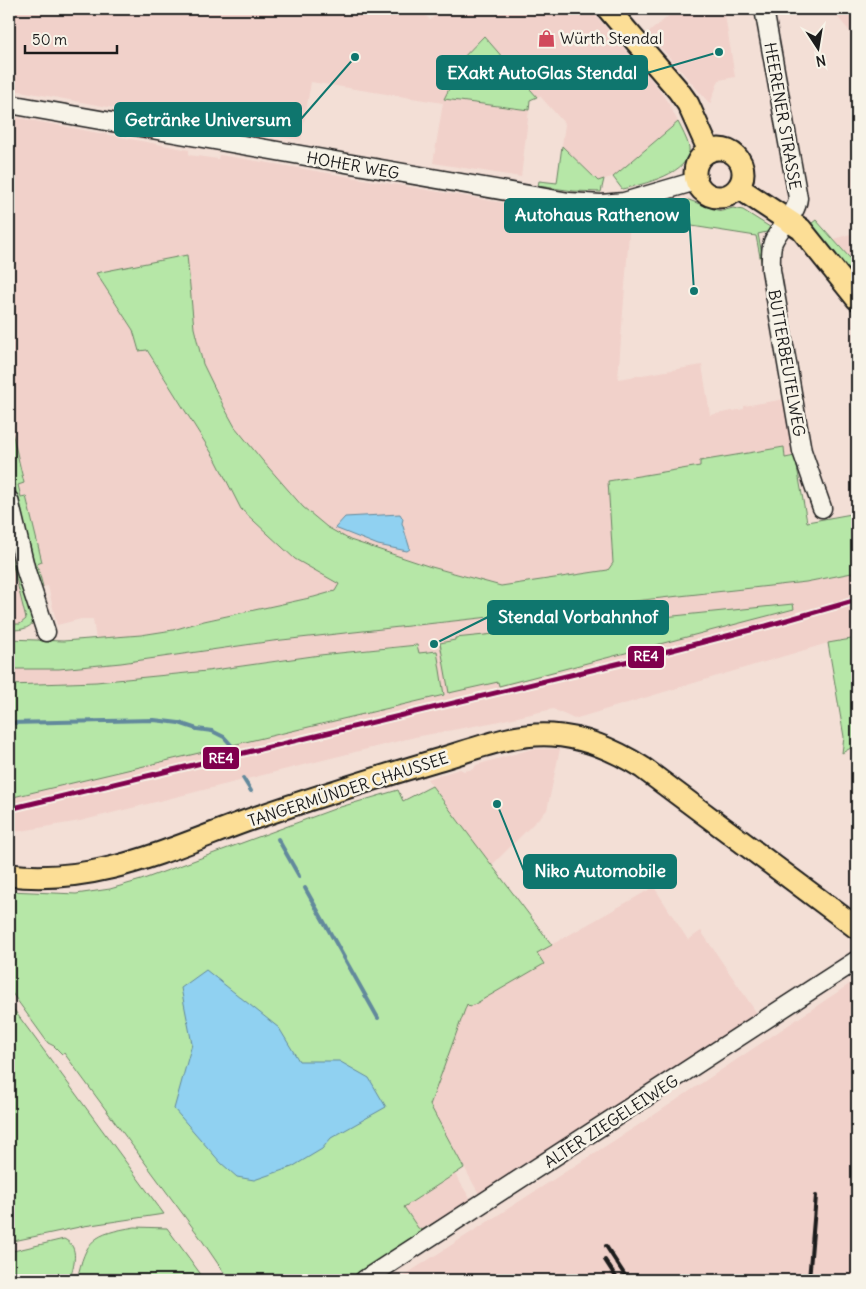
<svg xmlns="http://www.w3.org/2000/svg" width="866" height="1289" viewBox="0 0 866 1289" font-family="Delius,sans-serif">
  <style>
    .built { fill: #f1d1ca }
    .green { fill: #b6e7a7; stroke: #698262 }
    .water { fill: #90d1f1; stroke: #62899c }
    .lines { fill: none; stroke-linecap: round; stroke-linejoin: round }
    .stream { stroke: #62899c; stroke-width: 4 }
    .minor-casing { stroke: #1c1c1c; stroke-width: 21 }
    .major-casing { stroke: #1c1c1c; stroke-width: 25 }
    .minor { stroke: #f7f3e8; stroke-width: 18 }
    .major { stroke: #fcde96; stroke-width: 21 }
    .rail { stroke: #1c1c1c; stroke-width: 4 }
    .rail-1-casing { stroke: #f7f3e8; stroke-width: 9 }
    .rail-1 { stroke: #80004d; stroke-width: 5 }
    .labels { text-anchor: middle; stroke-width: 5; stroke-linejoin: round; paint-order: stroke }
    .poi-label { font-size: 16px; fill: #1c1c1c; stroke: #f7f3e8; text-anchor: start }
    .street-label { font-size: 16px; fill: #1c1c1c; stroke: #f7f3e8 }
    .leader { fill: none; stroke: #0f766e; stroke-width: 2 }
    .callout-dot { fill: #0f766e; stroke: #f7f3e8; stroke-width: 2 }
    .callout { fill: #0f766e; stroke: #0f766e; stroke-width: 2 }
    .callout-label { font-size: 18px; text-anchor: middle; font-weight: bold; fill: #fff }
    .line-badge { stroke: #f7f3e8; stroke-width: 2 }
    .badge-label { font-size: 14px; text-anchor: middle; font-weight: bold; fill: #fff }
  </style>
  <rect width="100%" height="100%" fill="#f3dfd6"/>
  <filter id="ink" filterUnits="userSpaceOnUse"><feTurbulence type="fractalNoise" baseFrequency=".02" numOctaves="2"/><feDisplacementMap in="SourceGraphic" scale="10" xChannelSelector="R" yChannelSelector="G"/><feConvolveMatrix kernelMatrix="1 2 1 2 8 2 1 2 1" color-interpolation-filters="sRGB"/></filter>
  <g filter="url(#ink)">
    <!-- built -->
    <g class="built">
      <path d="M 9,9 L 420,9 L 430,20 L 444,9 L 590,9 L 654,83 L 669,104 L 678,122 L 615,176 L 598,181 L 562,146 L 565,124 L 540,96 L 537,97 L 484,36 L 458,63 L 448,91 L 444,99 L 529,110 L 521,177 L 433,163 L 443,103 L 311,82 L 301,140 L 263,135 L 9,89 Z"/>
      <path d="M 677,9 L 724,9 L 735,77 L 719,80 L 710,104 L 648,33 Z"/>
      <path d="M 831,9 L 857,9 L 857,40 Z"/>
      <path d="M 9,116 L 189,150 L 189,155 L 218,159 L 219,155 L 245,159 L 546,210 L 630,220 L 618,379 L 702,365 L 710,415 L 744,409 L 744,406 L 785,399 L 795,456 L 785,458 L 783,447 L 700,461 L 700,466 L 608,481 L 613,564 L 609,570 L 501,586 L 428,566 L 350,540 L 327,527 L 303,507 L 262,460 L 235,427 L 203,364 L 194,328 L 187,255 L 96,273 L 133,330 L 139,351 L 146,350 L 216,460 L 241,509 L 295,559 L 339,584 L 335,591 L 314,597 L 204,621 L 173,630 L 141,635 L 96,640 L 93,619 L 81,619 L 57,625 L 48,586 L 43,587 L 37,564 L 42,562 L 26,496 L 21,497 L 18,485 L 24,483 L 9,419 Z"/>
      <path d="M 857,232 L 857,266 L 834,239 Z"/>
      <path d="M 9,549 L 26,619 L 20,624 L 9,624 Z"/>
      <path d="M 857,572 L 857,638 L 828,643 L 574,719 L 553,709 L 495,722 L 415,737 L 80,821 L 9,833 L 9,798 L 190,754 L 418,653 L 417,645 L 320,655 L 207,671 L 96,682 L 9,685 L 9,669 L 59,669 L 121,663 L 273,641 L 806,582 Z"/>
      <path d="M 532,749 L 560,749 L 547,810 L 492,865 L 427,779 L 460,769 L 464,771 L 474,769 L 476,765 Z"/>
      <path d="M 654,887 L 688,940 L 701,931 L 758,1015 L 539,1156 L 536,1156 L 479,1194 L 430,1105 L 467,1003 L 470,1007 L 544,963 L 537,953 Z"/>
      <path d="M 857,979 L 857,1280 L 397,1280 L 657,1113 Z"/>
      <path d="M 455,1174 L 471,1200 L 422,1230 L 418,1228 L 404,1207 Z"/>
    </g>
    <!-- green -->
    <g class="green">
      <path d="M 484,36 L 537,97 L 530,100 L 529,110 L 444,99 L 448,91 L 458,63 Z"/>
      <path d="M 678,122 C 682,130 687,139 689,147 C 693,173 641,185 622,189 L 613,177 Z"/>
      <path d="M 562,146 L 598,181 L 604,179 L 601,192 L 574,191 L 538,186 L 539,181 L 557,183 Z"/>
      <path d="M 689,200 L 713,209 L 722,211 L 733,208 L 743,210 L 773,229 L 771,231 L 758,234 L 762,254 L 768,253 L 772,318 L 756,236 L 660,221 L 660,205 Z"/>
      <path d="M 816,220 L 857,266 L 857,286 L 808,226 Z"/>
      <path d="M 187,255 L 194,328 L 203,364 L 224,407 L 235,427 L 262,460 L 303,507 L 327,527 L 350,540 L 428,566 L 501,586 L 608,570 L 613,563 L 608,481 L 700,466 L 700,461 L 784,447 L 785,458 L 795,456 L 807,522 L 857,513 L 857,572 L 806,582 L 273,641 L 121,663 L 59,669 L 9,669 L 9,639 L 63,641 L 141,635 L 173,630 L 204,621 L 314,597 L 335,591 L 339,584 L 295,559 L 241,509 L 216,460 L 147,350 L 139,351 L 133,330 L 96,273 Z"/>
      <path d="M 9,419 L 24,483 L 18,485 L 21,497 L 26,496 L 42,562 L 37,564 L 43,587 L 39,589 L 22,517 L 21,506 L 9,470 Z"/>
      <path d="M 11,558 L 34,621 C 29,630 18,630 9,630 L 9,624 L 20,624 L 26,619 Z"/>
      <path d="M 793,604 L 794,609 L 499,686 L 498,682 L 449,693 L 440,643 L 455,640 L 455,638 Z"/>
      <path d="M 857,638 L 857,749 L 856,745 L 842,753 L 844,737 L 828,643 Z"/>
      <path d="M 417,645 L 419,653 L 437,651 L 444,695 L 9,798 L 9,685 L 96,682 L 207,671 L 320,655 Z"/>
      <path d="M 432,786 L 552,945 L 537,953 L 544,964 L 470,1007 L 467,1004 L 430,1105 L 464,1168 L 404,1207 L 418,1228 L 422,1230 L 471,1200 L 470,1203 L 354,1280 L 229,1280 L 199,1236 L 64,1053 L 62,1054 L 54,1046 L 48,1043 L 9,989 L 9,891 L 76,894 L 110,889 L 141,880 L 337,808 L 398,790 L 403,801 Z"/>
      <path d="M 9,1003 L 164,1214 L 84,1226 L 9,1242 Z"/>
      <path d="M 135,1227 L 167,1228 L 205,1280 L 77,1280 C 86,1239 93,1234 135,1227 Z"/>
      <path d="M 64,1239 C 81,1247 73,1266 70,1280 L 11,1280 L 9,1278 L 9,1252 Z"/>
    </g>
    <!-- water -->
    <g class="water">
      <path d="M 400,514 L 403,519 L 402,523 L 410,549 L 407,551 L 378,545 L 335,528 L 345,517 Z"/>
      <path d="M 206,970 L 279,1028 L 299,1061 L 339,1061 L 369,1078 L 386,1107 L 331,1138 L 322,1149 L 292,1167 L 254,1180 L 237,1177 L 221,1163 L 174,1109 L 192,1044 L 181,988 Z"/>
    </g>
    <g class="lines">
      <!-- stream -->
      <g class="stream">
        <path d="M 9,723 L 154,720 L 179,723 L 197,729 L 212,731 L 224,737 L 233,747"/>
        <path d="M 243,778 L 251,791"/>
        <path d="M 278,839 L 299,876"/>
        <path d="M 305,888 L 378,1018"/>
      </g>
      <defs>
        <g id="minor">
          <path d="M 764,9 L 798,198 C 796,216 780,226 773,242 C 770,251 771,261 771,270 L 802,451 L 822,508"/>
          <path d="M 9,104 L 569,202 L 601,204 L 624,202 L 696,181"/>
          <path d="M 9,500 L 26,571 L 46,632"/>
          <path d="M 364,1280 L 857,960"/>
        </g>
        <g id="major">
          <path d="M 608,9 L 678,90 L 688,104 L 709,151"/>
          <circle cx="719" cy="173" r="24"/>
          <path d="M 739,188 L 801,229 L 857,299"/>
          <path d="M 9,875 C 96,885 166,850 246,821 C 309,799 373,779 437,760 C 472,750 515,732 552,735 C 585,737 615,750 643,768 L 857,928"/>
        </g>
      </defs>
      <!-- minor casing -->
      <use href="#minor" class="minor-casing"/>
      <!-- major casing -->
      <use href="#major" class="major-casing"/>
      <!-- minor -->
      <use href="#minor" class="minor"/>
      <!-- major -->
      <use href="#major" class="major"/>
      <!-- rail -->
      <g class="rail">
        <path d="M 606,1246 L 628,1280"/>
        <path d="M 605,1260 L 618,1280"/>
        <path d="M 585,1277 L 587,1280"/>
        <path d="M 809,1280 L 816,1196"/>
        <path d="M 846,1280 L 846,1279"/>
      </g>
      <defs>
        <path id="rail-1" d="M 9,809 L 629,661 L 766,626 L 857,600"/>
      </defs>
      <!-- rail-1 casing -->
      <use href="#rail-1" class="rail-1-casing"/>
      <!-- rail-1 -->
      <use href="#rail-1" class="rail-1"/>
    </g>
  </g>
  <!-- icons -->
  <defs>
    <symbol id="shop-bare" viewBox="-9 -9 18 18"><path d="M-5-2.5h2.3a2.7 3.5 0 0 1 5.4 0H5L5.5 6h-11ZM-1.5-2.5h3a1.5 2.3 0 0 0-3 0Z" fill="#d1495b" stroke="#f7f3e8" stroke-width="2.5" paint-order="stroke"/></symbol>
  </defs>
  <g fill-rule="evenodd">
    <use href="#shop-bare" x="534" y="26" width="25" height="25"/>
  </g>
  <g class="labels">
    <!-- poi labels -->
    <g class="poi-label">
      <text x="560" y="44">Würth Stendal</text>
    </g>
    <!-- street labels -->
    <g class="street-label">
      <text transform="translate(783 116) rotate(80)" y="6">HEERENER STRASSE</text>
      <text transform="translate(353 165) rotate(10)" y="6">HOHER WEG</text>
      <text transform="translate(787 363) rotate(80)" y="6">BUTTERBEUTELWEG</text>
      <text transform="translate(348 789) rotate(-18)" y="6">TANGERMÜNDER CHAUSSEE</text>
      <text transform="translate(611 1121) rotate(-33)" y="6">ALTER ZIEGELEIWEG</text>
    </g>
  </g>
  <!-- callouts -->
  <path class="leader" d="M719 52L647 73M355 57L301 119M694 291L689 215M434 644L488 617M497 804L524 871"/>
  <g class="callout-dot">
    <circle cx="719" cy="52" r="5"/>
    <circle cx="355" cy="57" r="5"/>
    <circle cx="694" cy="291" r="5"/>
    <circle cx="434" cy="644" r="5"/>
    <circle cx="497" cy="804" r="5"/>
  </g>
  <g class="callout">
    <rect x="437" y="56" width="210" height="33" rx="5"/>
    <rect x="115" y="103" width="186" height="33" rx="5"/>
    <rect x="505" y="199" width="184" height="33" rx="5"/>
    <rect x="488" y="601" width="180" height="33" rx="5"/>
    <rect x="524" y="855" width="152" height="33" rx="5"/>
  </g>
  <g class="callout-label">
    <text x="542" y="79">EXakt AutoGlas Stendal</text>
    <text x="208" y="126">Getränke Universum</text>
    <text x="597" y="221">Autohaus Rathenow</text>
    <text x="578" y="623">Stendal Vorbahnhof</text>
    <text x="600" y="877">Niko Automobile</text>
  </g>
  <g class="line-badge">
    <rect x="627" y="645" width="38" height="24" rx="5" fill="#80004d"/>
    <rect x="202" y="746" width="38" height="24" rx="5" fill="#80004d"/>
  </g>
  <g class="badge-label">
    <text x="646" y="661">RE4</text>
    <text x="221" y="763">RE4</text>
  </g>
  <!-- margin -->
  <rect width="866" height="1289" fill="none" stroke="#f7f3e8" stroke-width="30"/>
  <rect x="15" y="15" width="836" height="1259" fill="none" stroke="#1c1c1c" stroke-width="2" filter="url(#ink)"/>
  <!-- north arrow -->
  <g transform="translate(818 48) rotate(168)" stroke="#f7f3e8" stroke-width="4" paint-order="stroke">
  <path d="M0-4L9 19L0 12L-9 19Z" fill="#1c1c1c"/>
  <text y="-8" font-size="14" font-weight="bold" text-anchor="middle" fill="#1c1c1c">N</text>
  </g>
  <!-- scale -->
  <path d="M25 45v8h92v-8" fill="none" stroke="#1c1c1c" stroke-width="2.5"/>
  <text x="32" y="45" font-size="15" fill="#1c1c1c" stroke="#f7f3e8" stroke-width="4" paint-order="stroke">50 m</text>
</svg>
